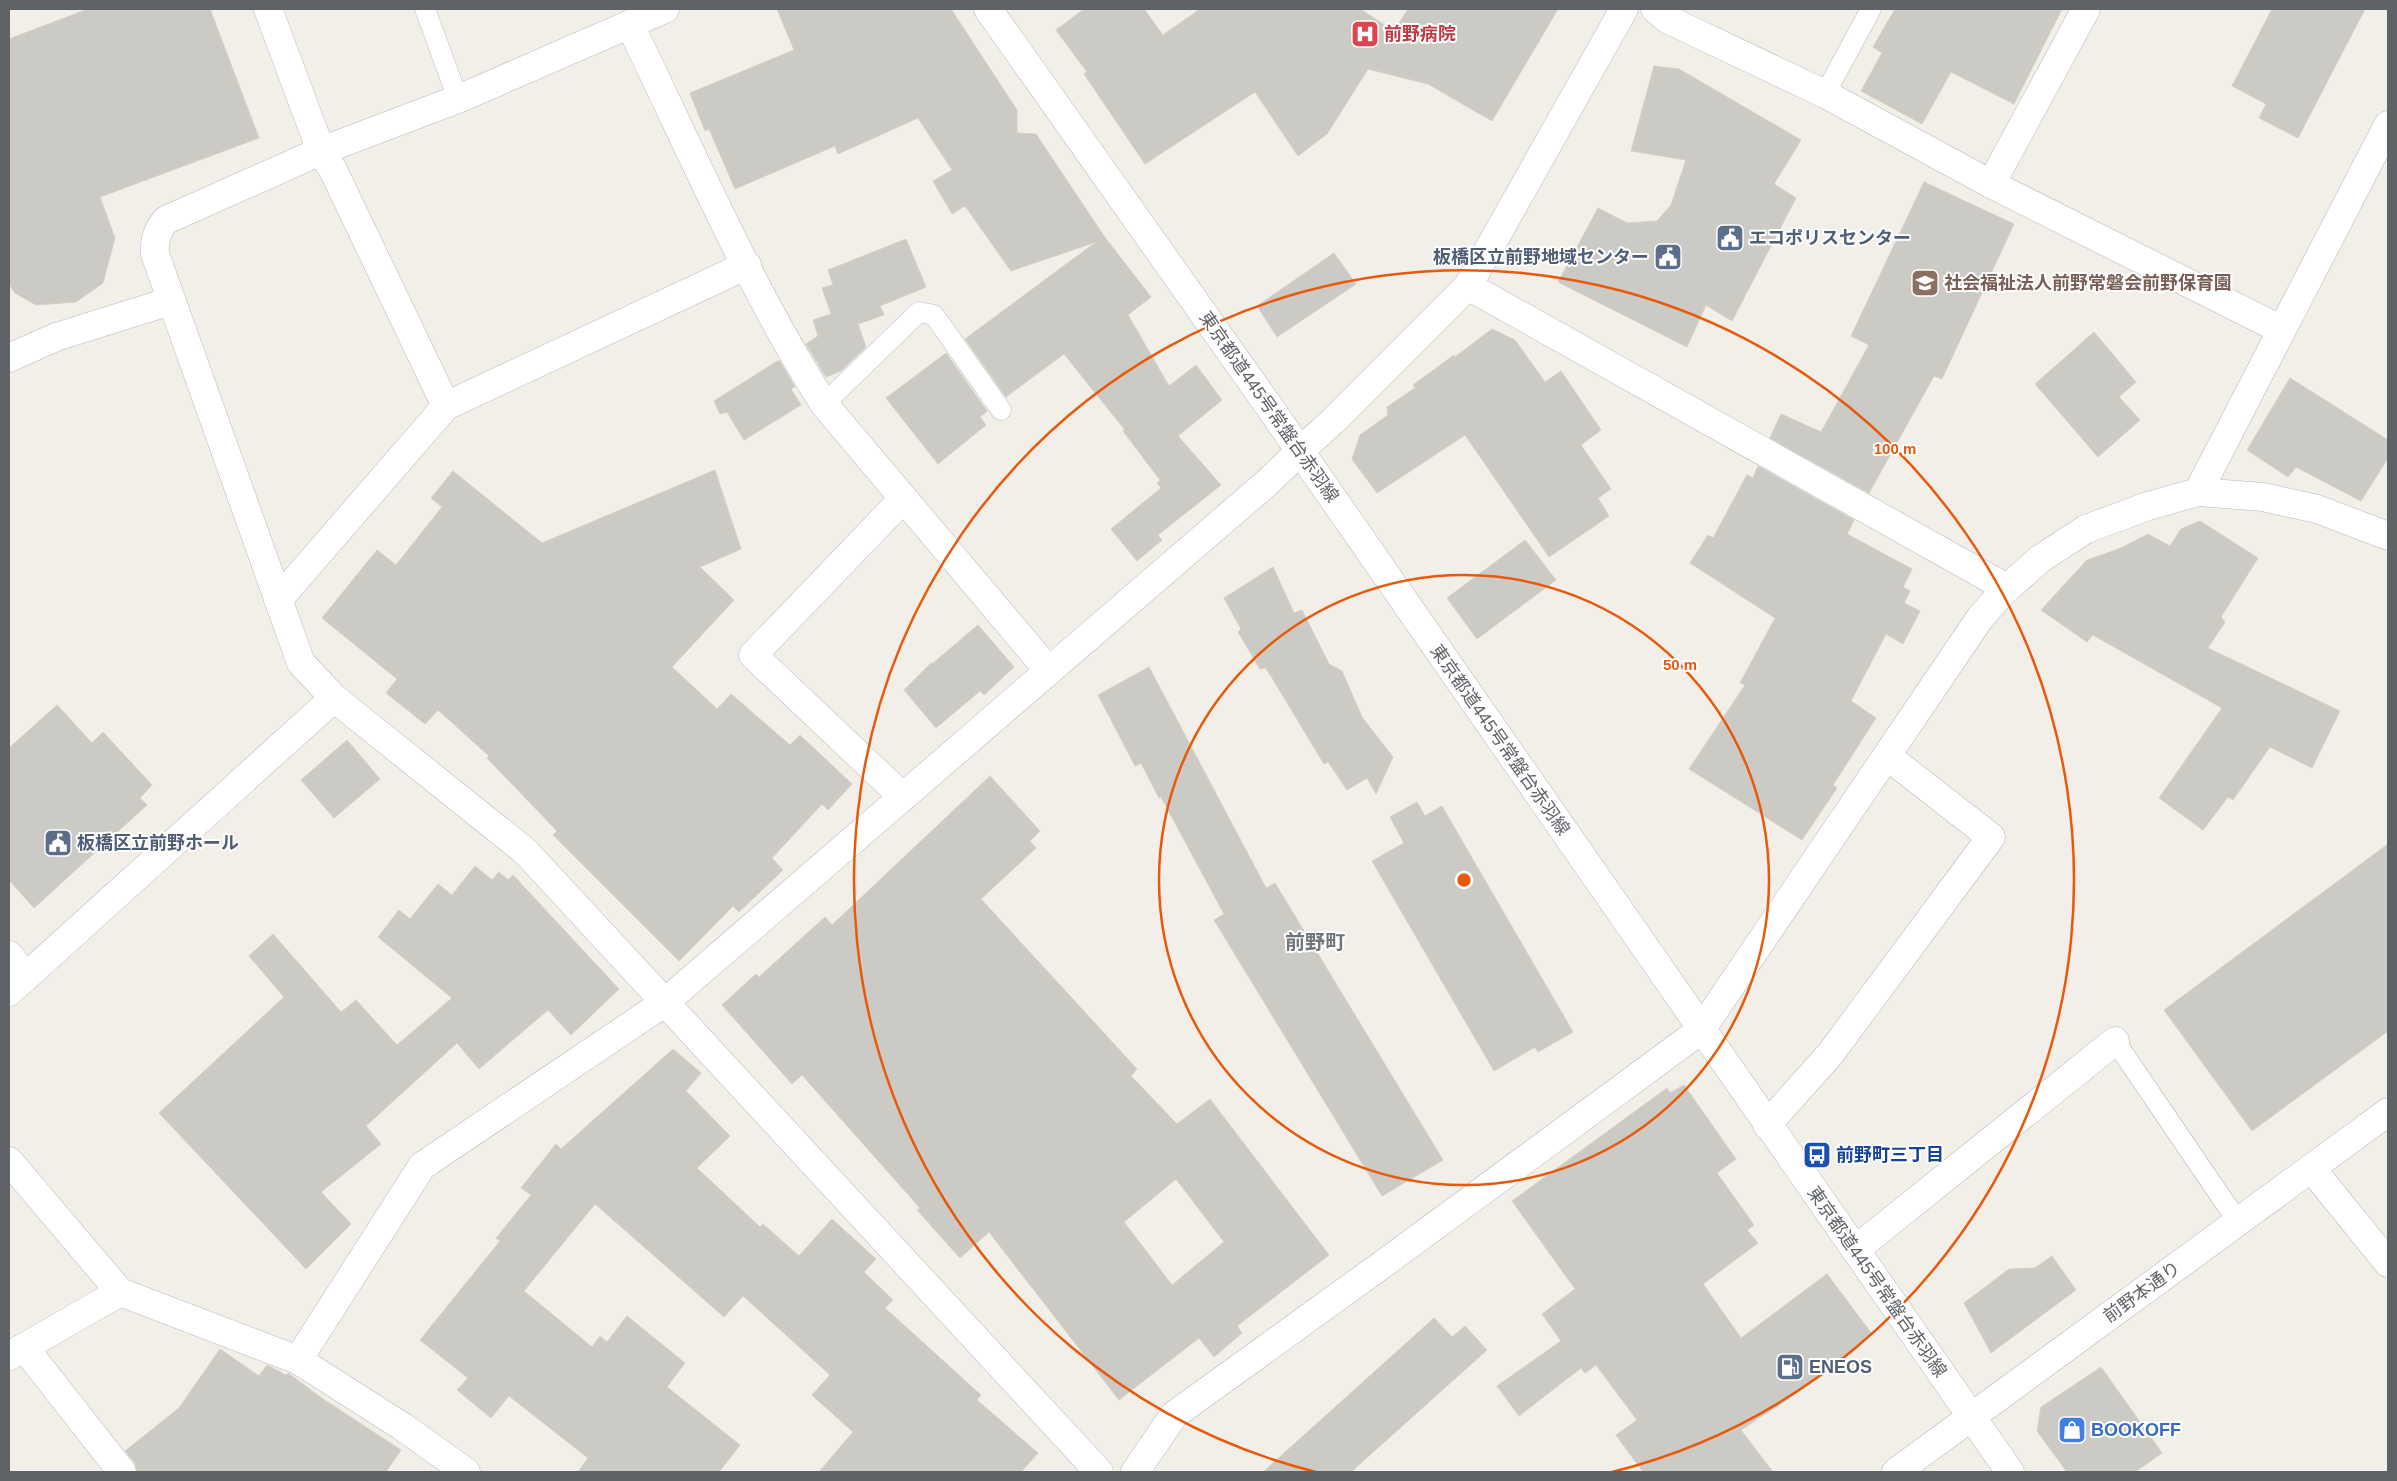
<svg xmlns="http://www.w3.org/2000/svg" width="2397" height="1481" viewBox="0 0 2397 1481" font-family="Helvetica,'Noto Sans JP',sans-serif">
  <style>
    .building { fill: #cccac5; stroke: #d6d1c6; fill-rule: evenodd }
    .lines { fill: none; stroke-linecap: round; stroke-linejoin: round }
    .service-casing { stroke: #b5b8bc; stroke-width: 21 }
    .minor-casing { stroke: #b5b8bc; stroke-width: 29 }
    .tertiary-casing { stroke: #b5b8bc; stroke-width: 29 }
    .secondary-casing { stroke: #b6babf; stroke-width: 29 }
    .service { stroke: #fff; stroke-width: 20 }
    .minor { stroke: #fff; stroke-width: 28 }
    .tertiary { stroke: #fff; stroke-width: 28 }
    .secondary { stroke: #fff; stroke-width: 28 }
    .ring { fill: none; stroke: #e8590c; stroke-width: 2.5 }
    .labels { text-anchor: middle; stroke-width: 4; stroke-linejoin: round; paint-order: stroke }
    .health-label { font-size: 18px; font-weight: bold; fill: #be3a42; stroke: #fff; text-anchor: start }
    .service-label { font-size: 18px; font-weight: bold; fill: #4e5e75; stroke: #fff; text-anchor: start }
    .education-label { font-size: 18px; font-weight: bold; fill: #785e54; stroke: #fff; text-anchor: start }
    .street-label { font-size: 18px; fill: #5f6368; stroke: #fff }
    .transit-label { font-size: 18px; font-weight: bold; fill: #164399; stroke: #fff; text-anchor: start }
    .shop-label { font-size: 18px; font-weight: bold; fill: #366cbe; stroke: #fff; text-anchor: start }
    .quarter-label { font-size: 20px; font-weight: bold; fill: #70757a; stroke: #fff }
    .centre { fill: #e8590c; stroke: #fff; stroke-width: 2.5 }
    .ring-label { font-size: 15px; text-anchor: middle; font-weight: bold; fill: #e8590c; stroke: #fff; stroke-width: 4; stroke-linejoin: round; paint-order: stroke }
  </style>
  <rect width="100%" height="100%" fill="#f1efe8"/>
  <!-- building -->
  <g class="building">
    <path d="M 88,9 L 210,9 L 259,138 L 100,197 L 115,238 L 103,283 L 76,302 L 36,305 L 15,293 L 9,284 L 9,39 Z"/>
    <path d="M 777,9 L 951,9 L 1017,110 L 1017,133 L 1036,134 L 1104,236 L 1151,297 L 1128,315 L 1169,386 L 1196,365 L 1222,400 L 1178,436 L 1221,485 L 1158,535 L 1162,540 L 1137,561 L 1111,529 L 1161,488 L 1157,483 L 1160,480 L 1123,431 L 1125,430 L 1064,354 L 1006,397 L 965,339 L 1096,242 L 1011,271 L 965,206 L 952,214 L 933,181 L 952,170 L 918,118 L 838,154 L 835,146 L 735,189 L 709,129 L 705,131 L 690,93 L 794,50 Z"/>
    <path d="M 1084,9 L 1144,9 L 1163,35 L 1200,9 L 1360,9 L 1394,31 L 1408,9 L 1558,9 L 1492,121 L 1428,84 L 1368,69 L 1327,134 L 1298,156 L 1255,92 L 1145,164 L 1084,74 L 1087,72 L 1056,30 Z"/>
    <path d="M 1895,9 L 2062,9 L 2014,104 L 1951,72 L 1922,124 L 1861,91 L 1882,53 L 1873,47 Z"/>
    <path d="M 2272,9 L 2365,9 L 2298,138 L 2259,118 L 2266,104 L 2232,86 Z"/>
    <path d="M 1654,66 L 1679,69 L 1801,140 L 1774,184 L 1796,198 L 1732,321 L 1706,305 L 1687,347 L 1558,282 L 1598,208 L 1627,223 L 1657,221 L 1671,205 L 1686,160 L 1631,151 Z"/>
    <path d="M 1924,182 L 2014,224 L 1942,379 L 1934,376 L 1869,493 L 1770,438 L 1781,414 L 1821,432 L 1869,345 L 1851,336 Z"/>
    <path d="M 906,239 L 926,287 L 880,306 L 884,315 L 858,324 L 866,347 L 841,371 L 826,377 L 806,344 L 818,336 L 813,320 L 831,314 L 822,288 L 833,285 L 828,270 Z"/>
    <path d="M 1334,253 L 1356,284 L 1277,337 L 1257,306 Z"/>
    <path d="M 1492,329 L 1515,340 L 1545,382 L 1561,371 L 1601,430 L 1581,445 L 1611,489 L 1598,498 L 1609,516 L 1549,557 L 1465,435 L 1377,493 L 1352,459 L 1360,435 L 1388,415 L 1387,407 L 1415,388 L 1413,385 L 1454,355 L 1455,357 Z"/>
    <path d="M 2094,332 L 2136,382 L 2119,397 L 2140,420 L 2098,457 L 2035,384 Z"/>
    <path d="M 946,353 L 987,411 L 980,417 L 986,425 L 938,464 L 886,398 Z"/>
    <path d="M 779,360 L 795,387 L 791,389 L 801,405 L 744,440 L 727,412 L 720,414 L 714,401 Z"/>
    <path d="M 2290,378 L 2388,440 L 2388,458 L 2361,501 L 2296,467 L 2288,477 L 2247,450 Z"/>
    <path d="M 1758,466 L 1854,520 L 1847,534 L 1912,569 L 1903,587 L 1910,591 L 1904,603 L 1920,611 L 1903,644 L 1886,634 L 1851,701 L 1876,718 L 1833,785 L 1837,788 L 1802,840 L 1689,769 L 1745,685 L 1740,683 L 1775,618 L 1690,563 L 1708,535 L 1713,538 L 1747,475 L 1753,478 Z"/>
    <path d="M 715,470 L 741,549 L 700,567 L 734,600 L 672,667 L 717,709 L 731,694 L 790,745 L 800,735 L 852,784 L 828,810 L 822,804 L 772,858 L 783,870 L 739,912 L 733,906 L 679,961 L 553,835 L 557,831 L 487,758 L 489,756 L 438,710 L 425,724 L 386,693 L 397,679 L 322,618 L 377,550 L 396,565 L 442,507 L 431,498 L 453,471 L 542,543 Z"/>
    <path d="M 2200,521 L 2258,558 L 2221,617 L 2225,622 L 2208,648 L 2340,711 L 2312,768 L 2270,747 L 2233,800 L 2228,797 L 2203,830 L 2159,798 L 2222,708 L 2093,635 L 2087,642 L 2041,610 L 2087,560 L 2121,548 L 2148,534 L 2170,546 L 2181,529 Z"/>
    <path d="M 1525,540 L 1556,580 L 1477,639 L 1447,598 Z"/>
    <path d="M 1273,567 L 1294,613 L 1302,610 L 1329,664 L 1342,671 L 1362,717 L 1393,757 L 1376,794 L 1367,778 L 1347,790 L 1328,762 L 1324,764 L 1266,668 L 1260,669 L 1238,632 L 1241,629 L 1224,598 Z"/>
    <path d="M 978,625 L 1014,667 L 984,695 L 980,691 L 936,728 L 904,690 L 931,663 L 932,664 Z"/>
    <path d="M 1149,667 L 1266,888 L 1275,883 L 1443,1160 L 1382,1196 L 1214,920 L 1224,914 L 1161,797 L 1159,798 L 1141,763 L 1135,766 L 1098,695 Z"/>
    <path d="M 57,705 L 92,743 L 103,732 L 152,785 L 140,798 L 147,805 L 34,908 L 9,880 L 9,748 Z"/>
    <path d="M 347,740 L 380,779 L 334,818 L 301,780 Z"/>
    <path d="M 990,776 L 1040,831 L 1030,841 L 1036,848 L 981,899 L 1137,1069 L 1131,1076 L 1177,1124 L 1210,1099 L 1329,1255 L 1237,1326 L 1242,1333 L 1214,1357 L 1199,1338 L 1119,1400 L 989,1232 L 960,1258 L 917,1210 L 920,1208 L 802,1075 L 792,1084 L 722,1005 L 756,974 L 759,977 L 825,917 L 832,925 ZM 1176,1179 L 1224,1242 L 1172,1285 L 1124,1222 Z"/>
    <path d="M 1417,802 L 1425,816 L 1442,806 L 1573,1032 L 1538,1052 L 1535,1047 L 1494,1071 L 1372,861 L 1404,843 L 1390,817 Z"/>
    <path d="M 2388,844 L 2388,1031 L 2252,1131 L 2164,1010 Z"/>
    <path d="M 475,866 L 492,880 L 499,872 L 508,880 L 513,875 L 619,989 L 571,1035 L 548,1010 L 479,1069 L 457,1043 L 366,1126 L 381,1144 L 321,1192 L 351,1224 L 306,1269 L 159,1113 L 284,997 L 249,956 L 273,934 L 341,1012 L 356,1000 L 397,1045 L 452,998 L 378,937 L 399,910 L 410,919 L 438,884 L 452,895 Z"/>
    <path d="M 673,1049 L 701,1073 L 686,1091 L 730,1136 L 697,1168 L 760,1227 L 763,1224 L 799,1256 L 832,1219 L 876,1259 L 864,1272 L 893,1300 L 885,1308 L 981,1395 L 977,1400 L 1038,1453 L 1021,1472 L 819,1472 L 853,1432 L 812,1395 L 830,1375 L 743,1296 L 724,1317 L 595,1204 L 524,1291 L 592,1347 L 600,1336 L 607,1342 L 627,1316 L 685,1363 L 667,1387 L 740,1445 L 719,1472 L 578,1472 L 588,1458 L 509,1396 L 491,1418 L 457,1390 L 468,1378 L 420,1340 L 500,1241 L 496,1238 L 531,1195 L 521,1188 L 556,1144 L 561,1149 Z"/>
    <path d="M 1684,1085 L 1736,1159 L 1717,1173 L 1754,1225 L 1747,1230 L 1758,1243 L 1703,1284 L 1741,1338 L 1827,1274 L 1872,1334 L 1785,1401 L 1741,1430 L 1773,1472 L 1643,1472 L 1616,1435 L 1637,1420 L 1596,1365 L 1585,1373 L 1581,1368 L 1519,1416 L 1497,1386 L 1561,1341 L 1542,1314 L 1575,1289 L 1512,1201 L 1667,1088 L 1670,1093 Z"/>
    <path d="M 2052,1256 L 2076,1290 L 1991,1353 L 1964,1303 L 2009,1269 L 2035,1268 Z"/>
    <path d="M 1434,1318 L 1452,1337 L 1465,1326 L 1487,1350 L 1351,1472 L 1263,1472 Z"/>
    <path d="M 220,1349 L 259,1376 L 267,1365 L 286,1375 L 288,1373 L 323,1399 L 401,1450 L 386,1472 L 137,1472 L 135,1463 L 125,1451 L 179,1408 Z"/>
    <path d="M 2101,1367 L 2162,1453 L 2135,1472 L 2067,1472 L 2037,1431 L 2041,1407 Z"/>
  </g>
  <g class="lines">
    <defs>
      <g id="service">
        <path d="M 425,9 L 458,99"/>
        <path d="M 1825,94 L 1871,9"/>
        <path d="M 824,404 L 919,312 L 934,315 L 1001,410"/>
        <path d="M 2115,1041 L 2238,1222"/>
      </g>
      <g id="minor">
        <path d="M 268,9 L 321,151 L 333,170 L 446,406 L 278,600"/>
        <path d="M 665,9 L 458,99 L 321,151 L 166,220 C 157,231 154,240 155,254 L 301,663 L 334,698 L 526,852 L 1099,1472"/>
        <path d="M 1655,9 L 1667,19 L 1825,94 L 1991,184 L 2282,330"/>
        <path d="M 630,25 C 691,150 749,287 824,404 L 1049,671"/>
        <path d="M 1991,184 L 2086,9"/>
        <path d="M 1468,286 L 2007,588"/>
        <path d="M 9,358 L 56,337 L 171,301"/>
        <path d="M 446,406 L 747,265"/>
        <path d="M 2198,492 L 2388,125"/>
        <path d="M 903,499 L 753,655 L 903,797"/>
        <path d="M 9,955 L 26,977"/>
        <path d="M 9,992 L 334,698"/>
        <path d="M 1767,1125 L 1831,1053 L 1991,837 L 1887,756"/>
        <path d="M 9,1161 L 120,1292 L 298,1360 L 403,1427 L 466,1472"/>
        <path d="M 2311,1168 L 2388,1263"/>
        <path d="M 1855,1250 L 2115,1041"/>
        <path d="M 24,1347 L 122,1472"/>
        <path d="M 9,1356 L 120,1292"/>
        <path d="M 298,1360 L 422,1166 L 664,1003 L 1269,481 L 1300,451"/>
        <path d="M 1135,1472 L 1174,1415 L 1379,1267 L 1701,1030 L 1980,618 L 2003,592 L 2040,559 L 2086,529 L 2148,506 L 2198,492 L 2263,497 L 2317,509 L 2388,536"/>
      </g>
      <g id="tertiary">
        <path d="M 1300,451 L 1332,422 L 1468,286 L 1624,9"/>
        <path d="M 1896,1472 L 2388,1112"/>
      </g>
      <path id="secondary" d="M 988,9 L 1268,405 L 2010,1472"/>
    </defs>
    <!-- service casing -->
    <use href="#service" class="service-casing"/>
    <!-- minor casing -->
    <use href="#minor" class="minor-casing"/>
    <!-- tertiary casing -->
    <use href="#tertiary" class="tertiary-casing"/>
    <!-- secondary casing -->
    <use href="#secondary" class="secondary-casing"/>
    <!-- service -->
    <use href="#service" class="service"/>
    <!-- minor -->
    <use href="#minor" class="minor"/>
    <!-- tertiary -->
    <use href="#tertiary" class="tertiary"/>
    <!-- secondary -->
    <use href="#secondary" class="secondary"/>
  </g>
  <!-- distance rings -->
  <g class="ring">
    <circle cx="1464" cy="880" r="305"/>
    <path d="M1316 1472A610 610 0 1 1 1612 1472"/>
  </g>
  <!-- icons -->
  <defs>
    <symbol id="hospital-square" viewBox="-11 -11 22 22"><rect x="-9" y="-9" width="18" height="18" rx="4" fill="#e0444e" stroke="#fff"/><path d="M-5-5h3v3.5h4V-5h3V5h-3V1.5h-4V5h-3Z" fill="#fff"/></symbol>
    <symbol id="civic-square" viewBox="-11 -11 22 22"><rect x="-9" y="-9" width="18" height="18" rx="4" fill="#5c6f8a" stroke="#fff"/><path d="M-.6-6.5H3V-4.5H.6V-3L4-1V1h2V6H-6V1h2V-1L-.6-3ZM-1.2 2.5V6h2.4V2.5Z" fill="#fff"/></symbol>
    <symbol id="school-square" viewBox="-11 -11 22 22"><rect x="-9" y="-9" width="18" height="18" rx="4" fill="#8d6e63" stroke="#fff"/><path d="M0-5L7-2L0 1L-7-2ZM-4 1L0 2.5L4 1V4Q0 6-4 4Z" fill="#fff"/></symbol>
    <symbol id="bus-square" viewBox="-11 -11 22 22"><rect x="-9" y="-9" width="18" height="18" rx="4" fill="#1a4fb4" stroke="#fff"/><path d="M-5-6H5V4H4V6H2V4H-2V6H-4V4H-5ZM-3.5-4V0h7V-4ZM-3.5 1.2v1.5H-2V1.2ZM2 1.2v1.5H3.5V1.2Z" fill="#fff"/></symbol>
    <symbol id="fuel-square" viewBox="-11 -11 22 22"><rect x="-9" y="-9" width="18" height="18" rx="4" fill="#5c6f8a" stroke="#fff"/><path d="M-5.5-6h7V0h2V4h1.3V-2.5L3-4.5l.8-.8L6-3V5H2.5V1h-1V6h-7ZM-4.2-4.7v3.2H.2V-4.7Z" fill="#fff"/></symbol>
    <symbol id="shop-square" viewBox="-11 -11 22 22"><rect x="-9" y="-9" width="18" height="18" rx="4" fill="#3f7fe0" stroke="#fff"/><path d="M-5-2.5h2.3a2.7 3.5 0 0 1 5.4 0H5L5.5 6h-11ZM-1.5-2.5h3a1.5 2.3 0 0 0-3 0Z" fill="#fff"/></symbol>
  </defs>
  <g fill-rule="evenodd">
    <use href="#hospital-square" x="1349" y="18" width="32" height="32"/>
    <use href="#civic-square" x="1714" y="222" width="32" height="32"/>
    <use href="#civic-square" x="1652" y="241" width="32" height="32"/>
    <use href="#school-square" x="1909" y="267" width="32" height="32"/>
    <use href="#civic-square" x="42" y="827" width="32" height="32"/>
    <use href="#bus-square" x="1801" y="1139" width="32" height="32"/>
    <use href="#fuel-square" x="1774" y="1351" width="32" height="32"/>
    <use href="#shop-square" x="2056" y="1414" width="32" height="32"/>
  </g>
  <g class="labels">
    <!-- health labels -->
    <g class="health-label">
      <text x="1384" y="40">前野病院</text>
    </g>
    <!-- service labels -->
    <g class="service-label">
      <text x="1749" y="244">エコポリスセンター</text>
      <text x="1649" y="263" text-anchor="end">板橋区立前野地域センター</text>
      <text x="77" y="849">板橋区立前野ホール</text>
      <text x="1809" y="1373">ENEOS</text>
    </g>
    <!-- education labels -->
    <g class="education-label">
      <text x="1944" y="289">社会福祉法人前野常磐会前野保育園</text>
    </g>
    <!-- street labels -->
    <g class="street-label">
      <text transform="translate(1269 407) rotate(55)" y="6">東京都道445号常盤台赤羽線</text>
      <text transform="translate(1500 740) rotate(55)" y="6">東京都道445号常盤台赤羽線</text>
      <text transform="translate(1877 1282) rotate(55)" y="6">東京都道445号常盤台赤羽線</text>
      <text transform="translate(2142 1292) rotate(-36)" y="6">前野本通り</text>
    </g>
    <!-- transit labels -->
    <g class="transit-label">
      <text x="1836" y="1161">前野町三丁目</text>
    </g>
    <!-- shop labels -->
    <g class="shop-label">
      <text x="2091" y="1436">BOOKOFF</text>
    </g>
    <!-- quarter labels -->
    <g class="quarter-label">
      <text x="1315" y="949">前野町</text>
    </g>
  </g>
  <circle cx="1464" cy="880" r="8" class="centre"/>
  <g class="ring-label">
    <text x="1895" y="454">100 m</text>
    <text x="1680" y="670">50 m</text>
  </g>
  <!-- border -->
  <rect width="2397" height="1481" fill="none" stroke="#5f6368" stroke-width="20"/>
</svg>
